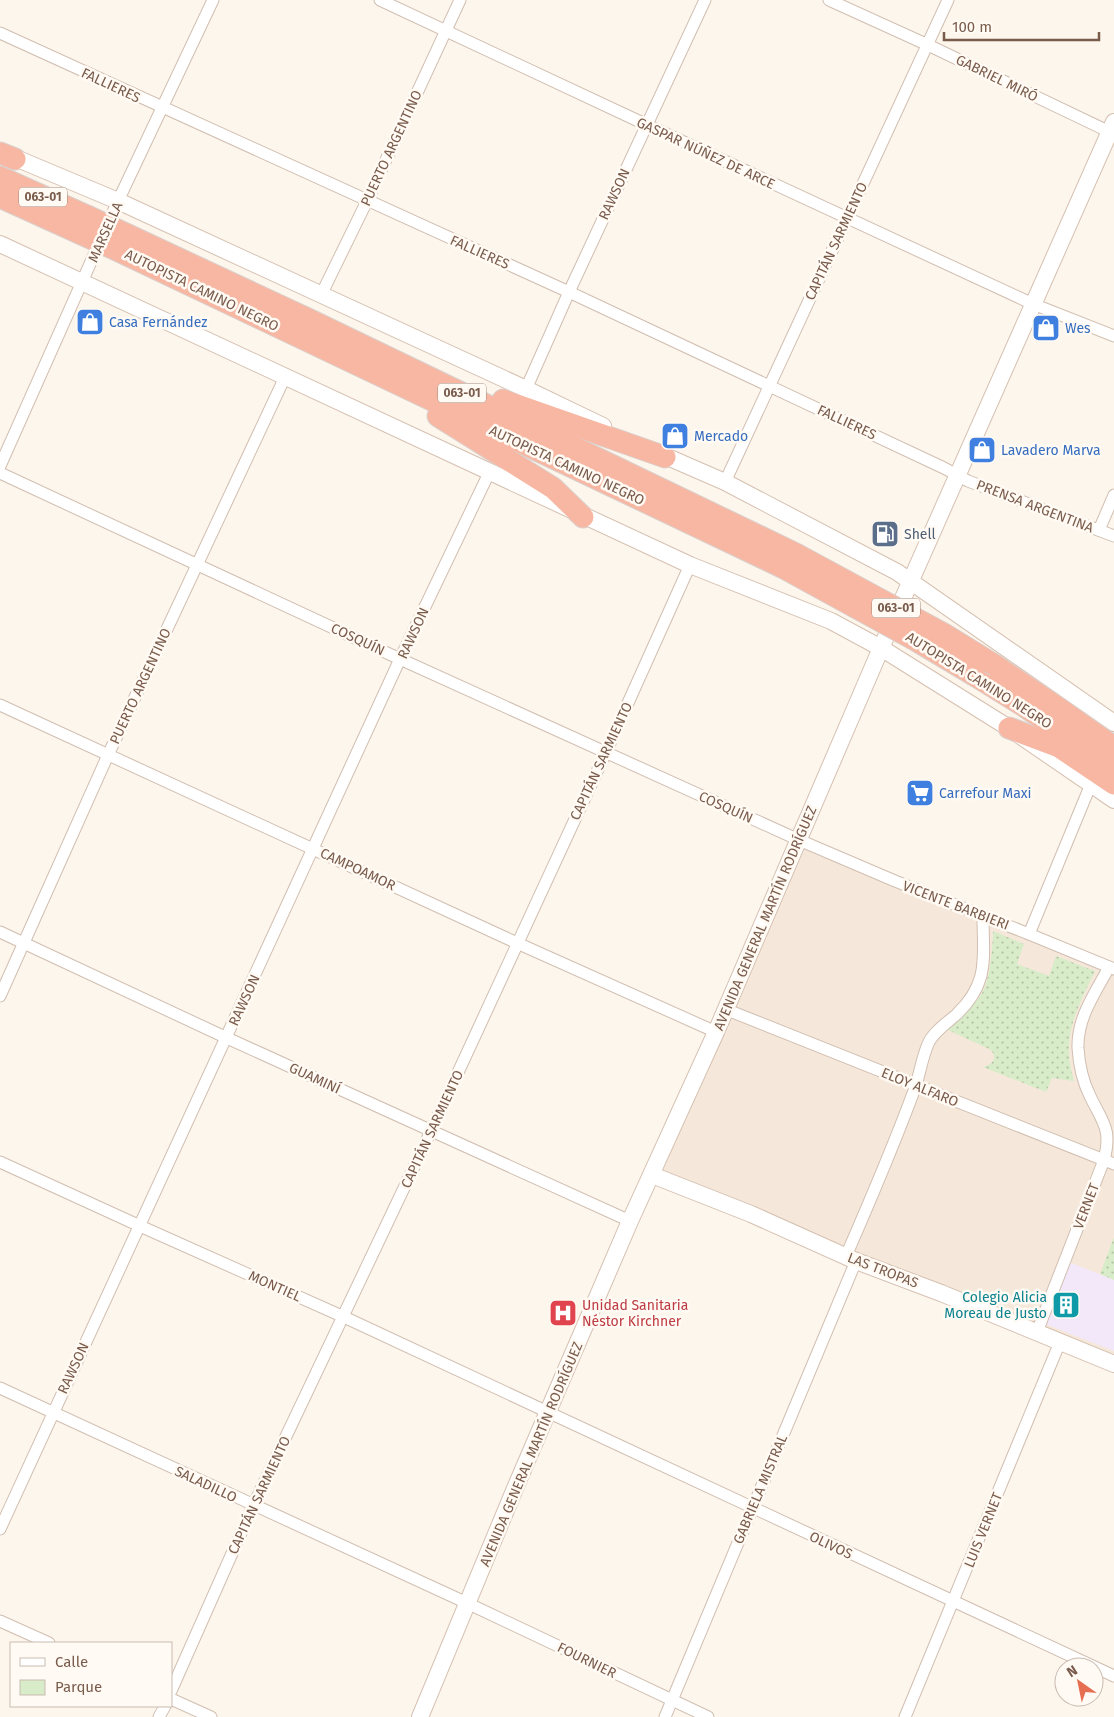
<svg xmlns="http://www.w3.org/2000/svg" width="1114" height="1717" viewBox="0 0 1114 1717" font-family="'Fira Sans',sans-serif">
  <style>
    .residential { fill: #f5e8da }
    .education { fill: #f3e8fa }
    .green { fill: url(#green-dots) }
    .lines { fill: none; stroke-linecap: round; stroke-linejoin: round }
    .street-casing { stroke: #d1beb0; stroke-width: 13 }
    .secondary-casing { stroke: #d6c0b0; stroke-width: 18 }
    .highway-casing { stroke: #dad1cd; stroke-width: 23 }
    .street { stroke: #fff; stroke-width: 11 }
    .secondary { stroke: #fff; stroke-width: 16 }
    .highway { stroke: #f7b7a3; stroke-width: 21 }
    .highway-bridge-casing { stroke: #dad1cd; stroke-width: 23; stroke-linecap: butt }
    .highway-bridge { stroke: #f7b7a3; stroke-width: 21 }
    .labels { text-anchor: middle; stroke-width: 5; stroke-linejoin: round; paint-order: stroke }
    .shield { fill: #fffaf3; stroke: #a28b7f; stroke-width: 1 }
    .shield-label { font-size: 12px; font-weight: bold; fill: #7a5c4d }
    .street-label { font-size: 14px; fill: #7a5c4d; stroke: #fffaf3 }
    .shop-label { font-size: 14px; fill: #366cbe; stroke: #fffaf3; text-anchor: start }
    .service-label { font-size: 14px; fill: #4e5e75; stroke: #fffaf3; text-anchor: start }
    .culture-label { font-size: 14px; fill: #0d838f; stroke: #fffaf3; text-anchor: end }
    .health-label { font-size: 14px; fill: #be3a42; stroke: #fffaf3; text-anchor: start }
  </style>
  <defs>
    <pattern id="green-dots" width="8" height="8" patternUnits="userSpaceOnUse" patternTransform="scale(1.25)"><rect width="8" height="8" fill="#d8ecc9"/><path d="M2 2h.1M6 6h.1" fill="none" stroke="#b4c2a5" stroke-width="1.8" stroke-linecap="round"/></pattern>
  </defs>
  <rect width="100%" height="100%" fill="#fdf6ec"/>
  <!-- residential -->
  <path class="residential" d="M 799,840 L 1114,969 L 1114,1364 L 652,1175 Z"/>
  <!-- education -->
  <path class="education" d="M 1069,1262 L 1114,1280 L 1114,1351 L 1043,1323 Z"/>
  <!-- green -->
  <g class="green">
    <path d="M 993,931 L 1024,944 L 1017,964 L 1049,976 L 1056,956 L 1095,971 C 1083,997 1067,1024 1069,1054 C 1069,1063 1072,1072 1074,1081 L 1052,1078 L 1046,1092 L 983,1067 C 992,1065 998,1059 991,1050 L 946,1029 C 959,1018 977,1005 984,989 C 990,976 993,946 993,931 Z"/>
    <path d="M 1114,1237 L 1114,1280 L 1100,1274 Z"/>
  </g>
  <g class="lines">
    <defs>
      <g id="street">
        <path d="M 380,0 L 647,125 L 1033,304 L 1114,336"/>
        <path d="M 829,0 L 928,45 L 1114,134"/>
        <path d="M 0,33 L 569,292 L 944,468 L 968,481 L 1114,536"/>
        <path d="M 321,295 L 367,201 L 460,0"/>
        <path d="M 526,389 L 569,292 L 705,0"/>
        <path d="M 0,466 L 118,201 L 213,0"/>
        <path d="M 0,473 L 400,659 L 799,840 L 895,881 L 1029,934 L 1114,969"/>
        <path d="M 725,482 L 948,0"/>
        <path d="M 1099,530 L 1114,495"/>
        <path d="M 0,705 L 517,943 L 716,1032"/>
        <path d="M 0,932 L 227,1038 L 630,1221"/>
        <path d="M 1029,934 L 1091,784"/>
        <path d="M 0,996 L 108,755 L 285,377"/>
        <path d="M 725,1009 L 1114,1164"/>
        <path d="M 0,1162 L 140,1226 L 344,1317 L 1114,1676"/>
        <path d="M 846,1256 C 870,1201 894,1145 915,1088 C 920,1073 922,1058 928,1044 C 933,1032 947,1023 957,1014 C 990,982 983,958 983,916"/>
        <path d="M 1037,1332 L 1104,1160 C 1112,1129 1103,1123 1090,1096 C 1083,1082 1079,1064 1078,1048 C 1077,1017 1096,992 1109,967"/>
        <path d="M 0,1388 L 467,1603 L 708,1717"/>
        <path d="M 0,1529 L 400,659 L 489,473"/>
        <path d="M 0,1621 L 49,1643"/>
        <path d="M 171,1691 L 253,1506 L 431,1131 L 606,752 L 690,565"/>
        <path d="M 171,1699 L 211,1717"/>
        <path d="M 159,1717 L 165,1706"/>
        <path d="M 665,1717 L 856,1261"/>
        <path d="M 905,1717 L 1060,1342"/>
      </g>
      <g id="secondary">
        <path d="M 6,154 L 118,201 L 526,389 L 603,426"/>
        <path d="M 0,244 L 690,565 L 831,621 L 881,648 L 1009,728 L 1114,800"/>
        <path d="M 656,452 L 725,482 L 897,572 L 1114,723"/>
        <path d="M 652,1175 L 751,1214 L 856,1261 L 941,1293 L 1114,1364"/>
        <path d="M 420,1717 L 516,1486 L 630,1221 L 716,1032 L 881,648 L 1114,122"/>
      </g>
      <g id="highway">
        <path d="M 0,153 L 15,159"/>
        <path d="M 0,177 L 87,216"/>
        <path d="M 0,197 L 77,232"/>
        <path d="M 128,235 L 310,320 L 796,554"/>
        <path d="M 121,252 L 782,567"/>
        <path d="M 503,400 L 665,457"/>
        <path d="M 438,416 L 553,488 L 583,517"/>
        <path d="M 996,666 L 1057,707 L 1114,747"/>
        <path d="M 974,675 L 1024,706 L 1114,769"/>
        <path d="M 1009,728 L 1059,747 L 1114,784"/>
      </g>
    </defs>
    <!-- street casing -->
    <use href="#street" class="street-casing"/>
    <!-- secondary casing -->
    <use href="#secondary" class="secondary-casing"/>
    <!-- highway casing -->
    <use href="#highway" class="highway-casing"/>
    <!-- street -->
    <use href="#street" class="street"/>
    <!-- secondary -->
    <use href="#secondary" class="secondary"/>
    <!-- highway -->
    <use href="#highway" class="highway"/>
    <defs>
      <g id="highway-bridge">
        <path d="M 87,216 L 128,235"/>
        <path d="M 77,232 L 121,252"/>
        <path d="M 796,554 L 944,634 L 996,666"/>
        <path d="M 782,567 L 917,641 L 974,675"/>
      </g>
    </defs>
    <!-- highway-bridge casing -->
    <use href="#highway-bridge" class="highway-bridge-casing"/>
    <!-- highway-bridge -->
    <use href="#highway-bridge" class="highway-bridge"/>
  </g>
  <!-- icons -->
  <defs>
    <symbol id="shop-square" viewBox="-11 -11 22 22"><rect x="-9" y="-9" width="18" height="18" rx="4" fill="#3f7fe0" stroke="#fffaf3"/><path d="M-5-2.5h2.3a2.7 3.5 0 0 1 5.4 0H5L5.5 6h-11ZM-1.5-2.5h3a1.5 2.3 0 0 0-3 0Z" fill="#fff"/></symbol>
    <symbol id="fuel-square" viewBox="-11 -11 22 22"><rect x="-9" y="-9" width="18" height="18" rx="4" fill="#5c6f8a" stroke="#fffaf3"/><path d="M-5.5-6h7V0h2V4h1.3V-2.5L3-4.5l.8-.8L6-3V5H2.5V1h-1V6h-7ZM-4.2-4.7v3.2H.2V-4.7Z" fill="#fff"/></symbol>
    <symbol id="supermarket-square" viewBox="-11 -11 22 22"><rect x="-9" y="-9" width="18" height="18" rx="4" fill="#3f7fe0" stroke="#fffaf3"/><path d="M-6-5.5h2.5l.6 2H6L4.5 2H-2.5L-4.4-4H-6ZM-1.5 3.2a1.3 1.3 0 1 0 .1 0ZM3 3.2a1.3 1.3 0 1 0 .1 0Z" fill="#fff"/></symbol>
    <symbol id="building-square" viewBox="-11 -11 22 22"><rect x="-9" y="-9" width="18" height="18" rx="4" fill="#0f9aa8" stroke="#fffaf3"/><path d="M-4-6H4V6H1V3H-1V6H-4ZM-2.5-4.3h1.7v1.8h-1.7ZM.8-4.3h1.7v1.8H.8ZM-2.5-1h1.7V.8h-1.7ZM.8-1h1.7V.8H.8Z" fill="#fff"/></symbol>
    <symbol id="hospital-square" viewBox="-11 -11 22 22"><rect x="-9" y="-9" width="18" height="18" rx="4" fill="#e0444e" stroke="#fffaf3"/><path d="M-5-5h3v3.5h4V-5h3V5h-3V1.5h-4V5h-3Z" fill="#fff"/></symbol>
  </defs>
  <g fill-rule="evenodd">
    <use href="#shop-square" x="74" y="306" width="32" height="32"/>
    <use href="#shop-square" x="1030" y="312" width="32" height="32"/>
    <use href="#shop-square" x="659" y="420" width="32" height="32"/>
    <use href="#shop-square" x="966" y="434" width="32" height="32"/>
    <use href="#fuel-square" x="869" y="518" width="32" height="32"/>
    <use href="#supermarket-square" x="904" y="777" width="32" height="32"/>
    <use href="#building-square" x="1050" y="1289" width="32" height="32"/>
    <use href="#hospital-square" x="547" y="1297" width="32" height="32"/>
  </g>
  <g class="labels">
    <!-- shield labels -->
    <g class="shield">
      <rect x="19" y="187.5" width="48" height="19" rx="4"/>
      <rect x="438" y="383.5" width="48" height="19" rx="4"/>
      <rect x="872" y="598.5" width="48" height="19" rx="4"/>
    </g>
    <g class="shield-label">
      <text x="43" y="201">063-01</text>
      <text x="462" y="397">063-01</text>
      <text x="896" y="612">063-01</text>
    </g>
    <!-- street labels -->
    <g class="street-label">
      <text transform="translate(997 78) rotate(26)" y="5">GABRIEL MIRÓ</text>
      <text transform="translate(111 85) rotate(25)" y="5">FALLIERES</text>
      <text transform="translate(391 148) rotate(-65)" y="5">PUERTO ARGENTINO</text>
      <text transform="translate(706 153) rotate(25)" y="5">GASPAR NÚÑEZ DE ARCE</text>
      <text transform="translate(614 194) rotate(-65)" y="5">RAWSON</text>
      <text transform="translate(105 232) rotate(-66)" y="5">MARSELLA</text>
      <text transform="translate(836 241) rotate(-65)" y="5">CAPITÁN SARMIENTO</text>
      <text transform="translate(480 252) rotate(24)" y="5">FALLIERES</text>
      <text transform="translate(202 290) rotate(26)" y="5">AUTOPISTA CAMINO NEGRO</text>
      <text transform="translate(847 422) rotate(25)" y="5">FALLIERES</text>
      <text transform="translate(567 465) rotate(25)" y="5">AUTOPISTA CAMINO NEGRO</text>
      <text transform="translate(1035 506) rotate(21)" y="5">PRENSA ARGENTINA</text>
      <text transform="translate(413 633) rotate(-65)" y="5">RAWSON</text>
      <text transform="translate(358 639) rotate(25)" y="5">COSQUÍN</text>
      <text transform="translate(979 680) rotate(32)" y="5">AUTOPISTA CAMINO NEGRO</text>
      <text transform="translate(140 686) rotate(-65)" y="5">PUERTO ARGENTINO</text>
      <text transform="translate(601 761) rotate(-65)" y="5">CAPITÁN SARMIENTO</text>
      <text transform="translate(726 807) rotate(24)" y="5">COSQUÍN</text>
      <text transform="translate(358 869) rotate(25)" y="5">CAMPOAMOR</text>
      <text transform="translate(956 905) rotate(21)" y="5">VICENTE BARBIERI</text>
      <text transform="translate(765 918) rotate(-67)" y="5">AVENIDA GENERAL MARTÍN RODRÍGUEZ</text>
      <text transform="translate(244 1000) rotate(-65)" y="5">RAWSON</text>
      <text transform="translate(315 1078) rotate(25)" y="5">GUAMINÍ</text>
      <text transform="translate(920 1087) rotate(22)" y="5">ELOY ALFARO</text>
      <text transform="translate(432 1129) rotate(-65)" y="5">CAPITÁN SARMIENTO</text>
      <text transform="translate(1086 1206) rotate(-69)" y="5">VERNET</text>
      <text transform="translate(883 1270) rotate(21)" y="5">LAS TROPAS</text>
      <text transform="translate(275 1286) rotate(24)" y="5">MONTIEL</text>
      <text transform="translate(73 1368) rotate(-65)" y="5">RAWSON</text>
      <text transform="translate(531 1454) rotate(-67)" y="5">AVENIDA GENERAL MARTÍN RODRÍGUEZ</text>
      <text transform="translate(206 1484) rotate(25)" y="5">SALADILLO</text>
      <text transform="translate(760 1489) rotate(-67)" y="5">GABRIELA MISTRAL</text>
      <text transform="translate(259 1495) rotate(-65)" y="5">CAPITÁN SARMIENTO</text>
      <text transform="translate(983 1530) rotate(-68)" y="5">LUIS VERNET</text>
      <text transform="translate(831 1545) rotate(25)" y="5">OLIVOS</text>
      <text transform="translate(587 1660) rotate(26)" y="5">FOURNIER</text>
    </g>
    <!-- shop labels -->
    <g class="shop-label">
      <text x="109" y="327">Casa Fernández</text>
      <text x="1065" y="333">Wes</text>
      <text x="694" y="441">Mercado</text>
      <text x="1001" y="455">Lavadero Marva</text>
      <text x="939" y="798">Carrefour Maxi</text>
    </g>
    <!-- service labels -->
    <g class="service-label">
      <text x="904" y="539">Shell</text>
    </g>
    <!-- culture labels -->
    <g class="culture-label">
      <text x="1047" y="1302">Colegio Alicia<tspan x="1047" dy="16">Moreau de Justo</tspan></text>
    </g>
    <!-- health labels -->
    <g class="health-label">
      <text x="582" y="1310">Unidad Sanitaria<tspan x="582" dy="16">Néstor Kirchner</tspan></text>
    </g>
  </g>
  <!-- legend -->
  <rect x="10" y="1642" width="162" height="65" fill="#fffaf3" stroke="#cabbb1"/>
  <rect x="20" y="1658" width="25" height="8" fill="#ffffff" stroke="#cabbb1"/>
  <text x="55" y="1667" font-size="15" fill="#7a5c4d">Calle</text>
  <rect x="20" y="1680" width="25" height="15" fill="#d8ecc9" stroke="#cabbb1"/>
  <text x="55" y="1692" font-size="15" fill="#7a5c4d">Parque</text>
  <!-- north arrow -->
  <g transform="translate(1079 1682) rotate(327)"><circle r="24" fill="#fffaf3" stroke="#cabbb1"/>
  <path d="M0-4L9 19L0 12L-9 19Z" fill="#e76f51"/>
  <text y="-8" font-size="14" font-weight="bold" text-anchor="middle" fill="#7a5c4d">N</text>
  </g>
  <!-- scale -->
  <path d="M944 32v8h155v-8" fill="none" stroke="#7a5c4d" stroke-width="2.5"/>
  <text x="952" y="32" font-size="15" fill="#7a5c4d" stroke="#fffaf3" stroke-width="4" paint-order="stroke">100 m</text>
</svg>
